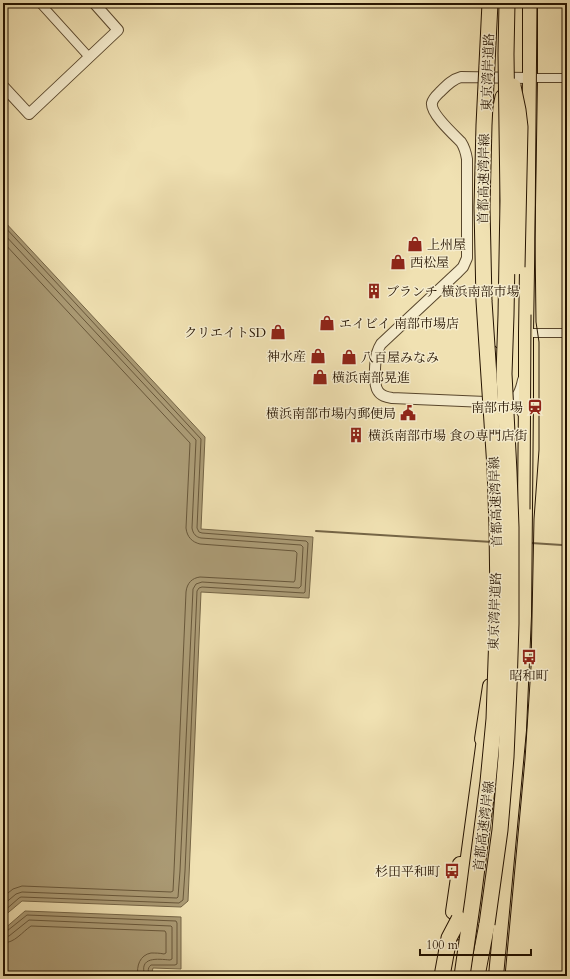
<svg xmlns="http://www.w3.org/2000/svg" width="570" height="979" viewBox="0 0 570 979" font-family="Cardo,'Noto Serif JP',serif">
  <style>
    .water { fill: #ab9b75; stroke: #756546 }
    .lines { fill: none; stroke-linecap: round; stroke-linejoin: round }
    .shore { stroke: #68573a; stroke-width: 1 }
    .stream { stroke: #756546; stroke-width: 2 }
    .minor-casing { stroke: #58462c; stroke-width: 10 }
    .tertiary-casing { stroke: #58462c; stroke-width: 12 }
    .trunk-casing { stroke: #251300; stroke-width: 16 }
    .motorway-casing { stroke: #251300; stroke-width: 17 }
    .minor { stroke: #f5eccd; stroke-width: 8 }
    .tertiary { stroke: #f5eccd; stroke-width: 10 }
    .trunk { stroke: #f0e1b2; stroke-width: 14 }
    .motorway { stroke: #f0e1b2; stroke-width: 15 }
    .tram { stroke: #251300; stroke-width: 1 }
    .motorway-bridge-casing { stroke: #251300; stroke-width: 17; stroke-linecap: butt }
    .motorway-bridge { stroke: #f0e1b2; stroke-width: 15 }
    .labels { text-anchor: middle; stroke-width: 3; stroke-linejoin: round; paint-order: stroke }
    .street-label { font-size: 13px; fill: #251300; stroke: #f5eccd }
    .poi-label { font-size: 13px; fill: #251300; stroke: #f5eccd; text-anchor: start }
  </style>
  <rect width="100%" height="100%" fill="#f0e1b2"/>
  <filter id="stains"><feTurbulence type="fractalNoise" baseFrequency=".005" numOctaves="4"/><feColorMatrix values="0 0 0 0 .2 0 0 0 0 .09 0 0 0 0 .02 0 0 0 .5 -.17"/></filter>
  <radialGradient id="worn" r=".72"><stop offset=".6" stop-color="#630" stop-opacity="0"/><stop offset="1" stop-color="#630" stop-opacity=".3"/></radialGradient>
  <!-- water -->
  <g class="water">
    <path d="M 3,220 L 205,437 L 201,529 L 313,537 L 309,598 L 201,592 L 188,901 L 181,907 L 22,901 L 3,917 Z"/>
    <path d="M 25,911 L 181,917 L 181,969 L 153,968 L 152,972 L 181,974 L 181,976 L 3,976 L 3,930 Z"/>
  </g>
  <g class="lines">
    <!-- shore -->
    <g class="shore">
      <path d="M 3,225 L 201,439 L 197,528 L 199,532 L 202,533 L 306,541 L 308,543 L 305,592 L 304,593 L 202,587 L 199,588 L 197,591 L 185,871 L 183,900 L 179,903 L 21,897 L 19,898 L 3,912"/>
      <path d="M 3,233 L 196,440 L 192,528 C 193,534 196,537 201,538 L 301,545 L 303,547 L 301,586 L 299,588 L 202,582 L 196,584 L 193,589 L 180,871 L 178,897 L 177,898 L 22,892 L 16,894 L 3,905"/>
      <path d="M 3,242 L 190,443 L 186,528 C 187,537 192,542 200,544 L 295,551 L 297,553 L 295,580 L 294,582 L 200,577 C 192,578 187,583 186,592 L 174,871 L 173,891 L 171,892 L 22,886 L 13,889 L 3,897"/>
      <path d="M 3,932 L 7,931 L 27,915 L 176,921 L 177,923 L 177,964 L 175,965 L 151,965 C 147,968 147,974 153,976"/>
      <path d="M 3,937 L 9,936 L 29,920 L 171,926 L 172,927 L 172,959 L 170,960 C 158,959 138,956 145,976"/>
      <path d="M 3,943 C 15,943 22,932 31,926 L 165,931 L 166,933 L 166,953 L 164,954 C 160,953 155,953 151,953 C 140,955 136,966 138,976"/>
    </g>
    <!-- stream -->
    <g class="stream">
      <path d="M 316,531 L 492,542"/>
      <path d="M 531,543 L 562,545 L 567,546"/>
    </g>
    <defs>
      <g id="minor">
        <path d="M 40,3 L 89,57"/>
        <path d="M 530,78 L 567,78"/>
        <path d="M 526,333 L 567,333"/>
      </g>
      <g id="tertiary">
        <path d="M 3,86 L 29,114 L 118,30 L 94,3"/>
        <path d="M 509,403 C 518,398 521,390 523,380"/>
        <path d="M 526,419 C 522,410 518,405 509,403 L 392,398 C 386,397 381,396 378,391 C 373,384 375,361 377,353 C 378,350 379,347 381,344 L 458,272 L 463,267 L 467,258 L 467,159 C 466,153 465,148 461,142 C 454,135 430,113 432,103 C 433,98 438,94 441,91 C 447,85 453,79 461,77 L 530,78"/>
      </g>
      <g id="trunk">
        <path d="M 482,739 L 490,686"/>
        <path d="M 453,912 L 460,864"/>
        <path d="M 496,976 L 519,730 L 524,616 L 526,398 L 526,333 L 530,78 L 530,3"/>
      </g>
      <g id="motorway">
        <path d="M 501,341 L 495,283 L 492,201 L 493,148 L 503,97"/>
        <path d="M 457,932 L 465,883 L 486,728"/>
        <path d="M 477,976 L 487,924"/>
      </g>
    </defs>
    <!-- minor casing -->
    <use href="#minor" class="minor-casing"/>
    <!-- tertiary casing -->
    <use href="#tertiary" class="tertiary-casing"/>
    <!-- trunk casing -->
    <use href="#trunk" class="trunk-casing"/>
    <!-- motorway casing -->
    <use href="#motorway" class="motorway-casing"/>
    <!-- minor -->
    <use href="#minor" class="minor"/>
    <!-- tertiary -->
    <use href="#tertiary" class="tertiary"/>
    <!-- trunk -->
    <use href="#trunk" class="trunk"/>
    <!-- motorway -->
    <use href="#motorway" class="motorway"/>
    <!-- tram -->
    <g class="tram">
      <path d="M 530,509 L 531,315"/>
      <path d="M 505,976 L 525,759 L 531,667 L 534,519 L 539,450 L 539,342 L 536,322 L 535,238 L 537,3"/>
    </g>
    <defs>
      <g id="motorway-bridge">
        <path d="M 513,86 L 518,110 L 520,127 L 517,267"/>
        <path d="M 487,924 L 500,830 L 506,757 L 509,687 L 511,624 L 511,527 L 509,472 L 504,374 L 506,315 L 508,201 L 506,54 L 507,3"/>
        <path d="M 442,976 L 449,938 L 459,919"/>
        <path d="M 462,976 L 473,899 L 488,782 L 494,719 L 498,604 L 497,527 L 495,468 L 484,301 L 482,207 L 484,125 L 490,3"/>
      </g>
    </defs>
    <!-- motorway-bridge casing -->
    <use href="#motorway-bridge" class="motorway-bridge-casing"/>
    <!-- motorway-bridge -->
    <use href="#motorway-bridge" class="motorway-bridge"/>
  </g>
  <!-- icons -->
  <defs>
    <symbol id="shop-bare" viewBox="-9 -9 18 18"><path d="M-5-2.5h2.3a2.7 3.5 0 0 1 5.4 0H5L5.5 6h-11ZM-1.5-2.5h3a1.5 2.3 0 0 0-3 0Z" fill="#8f2418" stroke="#f5eccd" stroke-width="2.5" paint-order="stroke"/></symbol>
    <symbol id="building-bare" viewBox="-9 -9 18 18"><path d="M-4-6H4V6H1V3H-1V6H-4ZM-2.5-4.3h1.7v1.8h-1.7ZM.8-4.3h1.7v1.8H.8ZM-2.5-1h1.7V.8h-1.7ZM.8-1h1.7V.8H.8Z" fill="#8f2418" stroke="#f5eccd" stroke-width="2.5" paint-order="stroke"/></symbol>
    <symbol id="station-bare" viewBox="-9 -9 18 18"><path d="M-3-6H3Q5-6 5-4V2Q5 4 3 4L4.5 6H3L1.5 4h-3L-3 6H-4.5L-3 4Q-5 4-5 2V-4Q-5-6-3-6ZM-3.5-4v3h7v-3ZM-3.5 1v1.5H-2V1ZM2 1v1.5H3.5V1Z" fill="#8f2418" stroke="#f5eccd" stroke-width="2.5" paint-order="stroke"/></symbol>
    <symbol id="civic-bare" viewBox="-9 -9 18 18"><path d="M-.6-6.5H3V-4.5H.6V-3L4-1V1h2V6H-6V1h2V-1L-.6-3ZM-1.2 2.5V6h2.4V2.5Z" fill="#8f2418" stroke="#f5eccd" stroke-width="2.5" paint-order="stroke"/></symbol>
    <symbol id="bus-bare" viewBox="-9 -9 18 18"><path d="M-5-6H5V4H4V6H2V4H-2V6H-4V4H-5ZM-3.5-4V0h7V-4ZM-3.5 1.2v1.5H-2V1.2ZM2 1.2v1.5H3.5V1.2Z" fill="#8f2418" stroke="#f5eccd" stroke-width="2.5" paint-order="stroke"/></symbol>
  </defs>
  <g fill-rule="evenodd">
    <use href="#shop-bare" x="404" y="233" width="22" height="22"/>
    <use href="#shop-bare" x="387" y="251" width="22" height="22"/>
    <use href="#building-bare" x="363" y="280" width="22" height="22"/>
    <use href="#shop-bare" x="316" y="312" width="22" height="22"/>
    <use href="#shop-bare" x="267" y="321" width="22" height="22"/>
    <use href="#shop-bare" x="307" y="345" width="22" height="22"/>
    <use href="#shop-bare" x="338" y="346" width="22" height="22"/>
    <use href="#shop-bare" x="309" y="366" width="22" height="22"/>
    <use href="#station-bare" x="524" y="396" width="22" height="22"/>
    <use href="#civic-bare" x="397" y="402" width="22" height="22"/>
    <use href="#building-bare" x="345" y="424" width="22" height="22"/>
    <use href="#bus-bare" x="518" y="646" width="22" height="22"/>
    <use href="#bus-bare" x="441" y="860" width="22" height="22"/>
  </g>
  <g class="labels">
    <!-- street labels -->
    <g class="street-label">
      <text transform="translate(487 72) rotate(-88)" y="5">東京湾岸道路</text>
      <text transform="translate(483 179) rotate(-89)" y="5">首都高速湾岸線</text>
      <text transform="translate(495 502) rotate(-92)" y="5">首都高速湾岸線</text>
      <text transform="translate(494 611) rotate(-88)" y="5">東京湾岸道路</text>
      <text transform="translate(483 826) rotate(-83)" y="5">首都高速湾岸線</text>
    </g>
    <!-- poi labels -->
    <g class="poi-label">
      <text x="427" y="249">上州屋</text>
      <text x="410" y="267">西松屋</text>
      <text x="386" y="296">ブランチ 横浜南部市場</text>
      <text x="339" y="328">エイビイ 南部市場店</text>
      <text x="266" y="337" text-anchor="end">クリエイトSD</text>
      <text x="306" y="361" text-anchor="end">神水産</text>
      <text x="361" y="362">八百屋みなみ</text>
      <text x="332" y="382">横浜南部晃進</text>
      <text x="523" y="412" text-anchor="end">南部市場</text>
      <text x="396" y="418" text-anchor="end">横浜南部市場内郵便局</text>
      <text x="368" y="440">横浜南部市場 食の専門店街</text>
      <text x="529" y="680" text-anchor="middle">昭和町</text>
      <text x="440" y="876" text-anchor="end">杉田平和町</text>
    </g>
  </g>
  <!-- margin -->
  <rect width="570" height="979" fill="none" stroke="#f0e1b2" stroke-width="16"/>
  <rect x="4" y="4" width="562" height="971" fill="none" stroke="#251300" stroke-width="2"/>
  <rect x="8" y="8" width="554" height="963" fill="none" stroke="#251300"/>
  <!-- scale -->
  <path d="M420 949v6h111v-6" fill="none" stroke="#251300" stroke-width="2"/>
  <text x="426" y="949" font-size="12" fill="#251300" stroke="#f5eccd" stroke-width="3" paint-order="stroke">100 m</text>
  <rect width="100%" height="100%" filter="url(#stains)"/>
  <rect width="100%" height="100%" fill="url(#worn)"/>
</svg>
